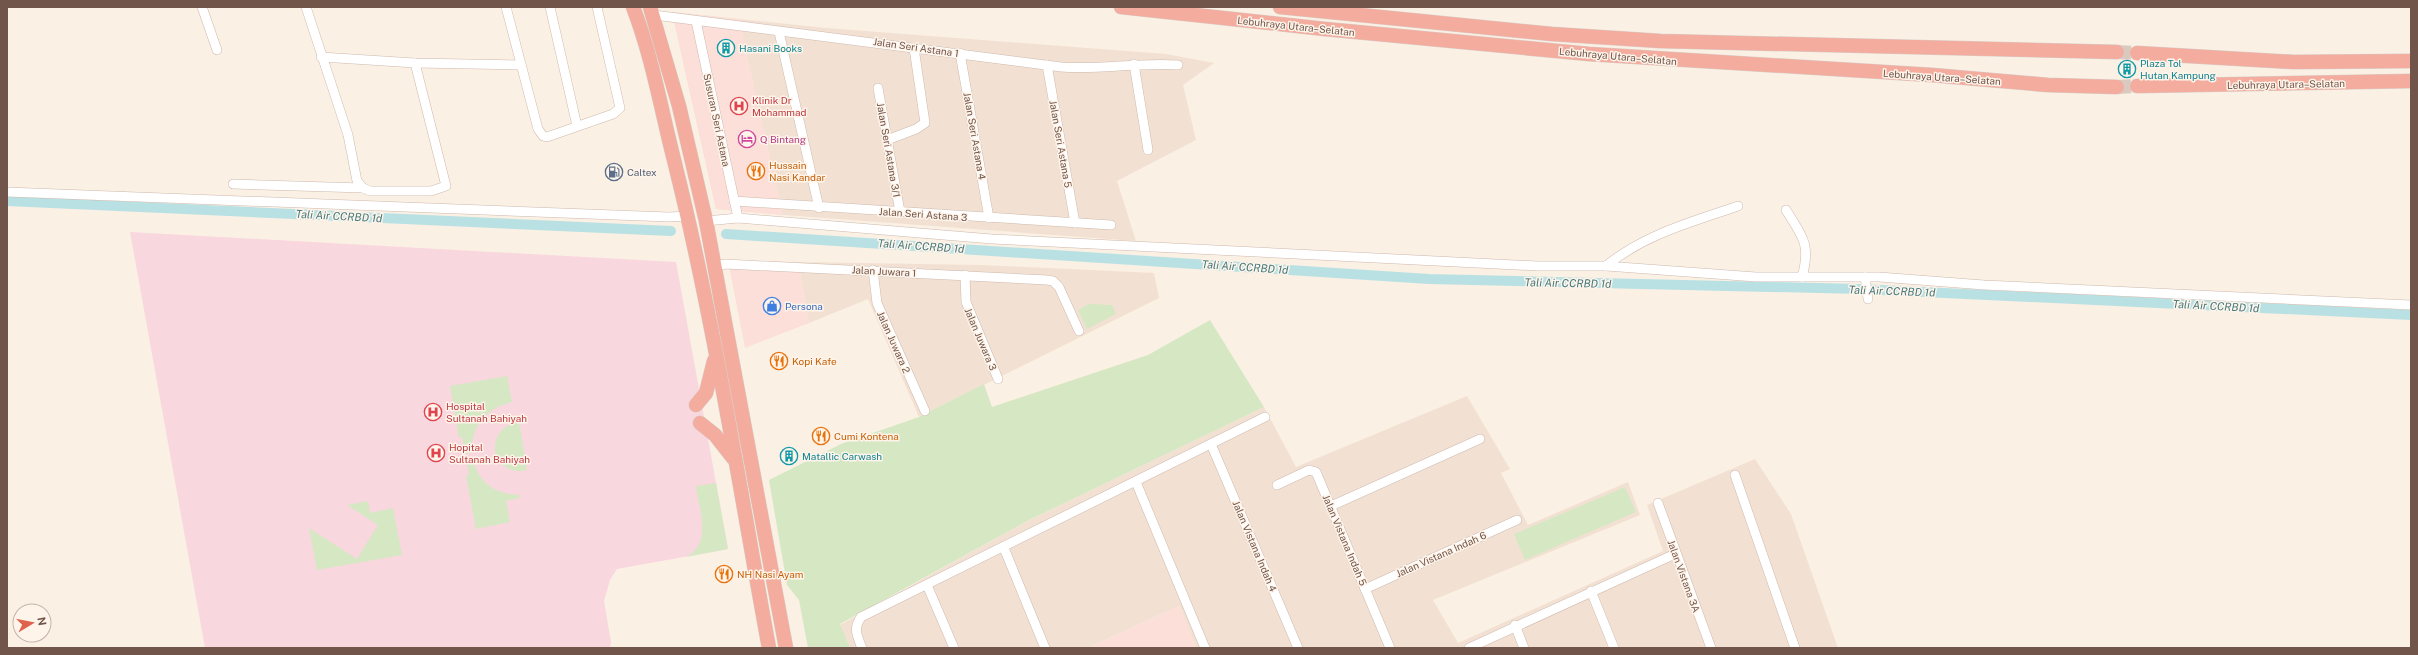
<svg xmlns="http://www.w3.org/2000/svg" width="2418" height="655" viewBox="0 0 2418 655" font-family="'Public Sans',sans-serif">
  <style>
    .residential { fill: #f2e1d2 }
    .commercial { fill: #fbdfd8 }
    .medical { fill: #f9d7de }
    .green { fill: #d5e8c3 }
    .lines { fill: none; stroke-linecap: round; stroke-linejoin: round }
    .canal { stroke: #b9e1e4; stroke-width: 10 }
    .highway-tunnel { stroke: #d9c9be; stroke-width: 14; stroke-dasharray: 14 7; stroke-linecap: butt }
    .minor-casing { stroke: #ceb9ae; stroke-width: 10 }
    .highway-casing { stroke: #d8cfcc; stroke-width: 15 }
    .minor { stroke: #fff; stroke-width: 9 }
    .highway { stroke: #f3ac9d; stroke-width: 14 }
    .labels { text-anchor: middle; stroke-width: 3; stroke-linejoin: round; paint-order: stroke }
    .street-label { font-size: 10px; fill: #72554a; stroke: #fef4ea }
    .culture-label { font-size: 10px; fill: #0d838f; stroke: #fef4ea; text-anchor: start }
    .health-label { font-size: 10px; fill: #be3a42; stroke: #fef4ea; text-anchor: start }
    .hotel-label { font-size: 10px; fill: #b23c85; stroke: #fef4ea; text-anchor: start }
    .food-label { font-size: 10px; fill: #c56008; stroke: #fef4ea; text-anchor: start }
    .service-label { font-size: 10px; fill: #4e5e75; stroke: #fef4ea; text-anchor: start }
    .shop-label { font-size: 10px; fill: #366cbe; stroke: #fef4ea; text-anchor: start }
    .water-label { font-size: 11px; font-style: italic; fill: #42797e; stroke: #fef4ea }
  </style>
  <rect width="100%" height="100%" fill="#fbf0e4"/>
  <!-- residential -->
  <g class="residential">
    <path d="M 672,12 L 826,28 L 1166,54 L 1214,63 L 1183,85 L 1196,140 L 1117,181 L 1136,241 L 783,215 L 716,209 Z"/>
    <path d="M 798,262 L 983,265 L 1154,273 L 1159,298 L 919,417 L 868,299 L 809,323 Z"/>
    <path d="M 1467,396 L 1510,469 L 1501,473 L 1528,525 L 1628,482 L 1640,515 L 1433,600 L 1458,643 L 1663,551 L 1647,505 L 1755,459 L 1791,514 L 1838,648 L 1196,648 L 1179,606 L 1088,648 L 850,648 L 840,625 L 1027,521 L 1264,407 L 1296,467 Z"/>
  </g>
  <!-- commercial -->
  <g class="commercial">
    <path d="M 672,12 L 739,19 L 783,215 L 716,209 Z"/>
    <path d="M 728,261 L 798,262 L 809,323 L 745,348 Z"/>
    <path d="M 1179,606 L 1196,648 L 1088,648 L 1106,640 Z"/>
  </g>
  <!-- medical -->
  <path class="medical" d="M 130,232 L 676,262 L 728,549 L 617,569 L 610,580 L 604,601 L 611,642 L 610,648 L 205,648 Z"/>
  <!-- green -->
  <g class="green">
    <path d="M 1089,304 L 1112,305 L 1116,314 L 1087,329 L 1078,310 Z"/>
    <path d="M 1210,320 L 1264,407 L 1027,521 L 840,624 L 850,648 L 808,648 L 799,600 L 787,585 L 769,480 L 841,444 L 919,417 L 984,384 L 992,407 L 1148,355 Z"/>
    <path d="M 507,376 L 512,402 C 485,409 472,426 471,453 L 465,454 L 462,437 L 459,438 L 450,386 Z"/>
    <path d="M 519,421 L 527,470 C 491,478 481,430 519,421 Z"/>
    <path d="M 472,457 C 478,482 494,494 519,495 L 520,498 L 506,501 L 510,522 L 476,529 L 466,476 L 469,475 L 466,458 Z"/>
    <path d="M 716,483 L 728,549 L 686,557 C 713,544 699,510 696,486 Z"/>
    <path d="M 1625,487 L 1636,512 L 1525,560 L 1514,534 Z"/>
    <path d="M 368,501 L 370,513 L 393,508 L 402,555 L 317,570 L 309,528 L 357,559 L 378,525 L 347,505 Z"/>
  </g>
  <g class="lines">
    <!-- canal -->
    <g class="canal">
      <path d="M 7,201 L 671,231"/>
      <path d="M 726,234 L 1429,279 L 1860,289 L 2411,315"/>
    </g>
    <!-- highway-tunnel -->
    <g class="highway-tunnel">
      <path d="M 2117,52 L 2137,53"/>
      <path d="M 2117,87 L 2137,86"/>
    </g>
    <defs>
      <g id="minor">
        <path d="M 202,7 L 217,50"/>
        <path d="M 306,7 L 348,135 L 357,181 L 363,188 L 370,191 L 431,191 L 446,186 L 415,63"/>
        <path d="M 506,7 L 538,129 L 543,136 L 547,137 L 613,114 L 620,108 L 597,7"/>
        <path d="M 550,7 L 577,126"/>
        <path d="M 654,15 L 1061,67 C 1100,70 1139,62 1178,65"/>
        <path d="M 696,21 L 738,218"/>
        <path d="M 779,32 L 819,208"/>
        <path d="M 960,53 L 989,218"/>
        <path d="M 321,57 L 415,63 L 521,65"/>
        <path d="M 1134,64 L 1148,150"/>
        <path d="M 1047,65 L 1075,223"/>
        <path d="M 878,88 L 900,212"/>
        <path d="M 887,140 L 916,129 L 925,123 L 914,48"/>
        <path d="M 233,184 L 363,188"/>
        <path d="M 7,192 L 669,217 L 688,216"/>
        <path d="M 734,201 L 1111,225"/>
        <path d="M 1786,210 C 1803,237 1811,245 1802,277"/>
        <path d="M 706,221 L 738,218 L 992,239 L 1538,266 L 1606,266 L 1756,277 L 1879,277 L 1984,285 L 2411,305"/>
        <path d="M 715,266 L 726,264 L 1047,280 L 1053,281 L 1059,287 L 1079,331"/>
        <path d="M 1606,266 C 1645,234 1692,222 1738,206"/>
        <path d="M 873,270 L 877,303 L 925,411"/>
        <path d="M 965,275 L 966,302 L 998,379"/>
        <path d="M 1865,277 L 1868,299"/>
        <path d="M 1211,444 L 1298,648"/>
        <path d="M 1735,475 L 1795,648"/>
        <path d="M 1136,482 L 1205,648"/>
        <path d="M 1277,485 L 1309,470 L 1316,472 L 1390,648"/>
        <path d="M 1658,503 L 1711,648"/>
        <path d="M 1331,506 L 1480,439"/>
        <path d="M 1004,548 L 1045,648"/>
        <path d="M 927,585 L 954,648"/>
        <path d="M 1365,589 L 1517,520"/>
        <path d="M 1591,591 L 1614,648"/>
        <path d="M 1515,625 L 1524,648"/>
        <path d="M 862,648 C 857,636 853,628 861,617 L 1265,417"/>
        <path d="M 1469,648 L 1675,554"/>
      </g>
      <g id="highway">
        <path d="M 633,7 C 652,56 661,109 674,160 C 714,320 739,485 769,648"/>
        <path d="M 650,7 L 679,106 L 706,221 L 786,648"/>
        <path d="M 1121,7 L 1325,29 L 1589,54 L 1932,75 L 2048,85 L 2117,87"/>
        <path d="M 1280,7 L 1552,34 L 1660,41 L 2117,52"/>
        <path d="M 2137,53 L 2294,62 L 2411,61"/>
        <path d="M 2137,86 L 2411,81"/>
        <path d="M 696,405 L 706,393 L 714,361"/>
        <path d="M 700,423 L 715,435 L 733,458"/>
      </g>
    </defs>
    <!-- minor casing -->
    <use href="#minor" class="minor-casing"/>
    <!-- highway casing -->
    <use href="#highway" class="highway-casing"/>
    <!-- minor -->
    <use href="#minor" class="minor"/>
    <!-- highway -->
    <use href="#highway" class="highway"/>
  </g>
  <!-- icons -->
  <defs>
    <symbol id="building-ring" viewBox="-11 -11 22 22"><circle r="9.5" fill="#fef4ea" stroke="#0f9aa8" stroke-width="1.5"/><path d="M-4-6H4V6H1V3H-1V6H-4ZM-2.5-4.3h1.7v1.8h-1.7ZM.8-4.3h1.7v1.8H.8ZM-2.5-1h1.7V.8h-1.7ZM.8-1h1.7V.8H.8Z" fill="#0f9aa8"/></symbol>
    <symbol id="hospital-ring" viewBox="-11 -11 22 22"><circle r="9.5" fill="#fef4ea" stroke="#e0444e" stroke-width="1.5"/><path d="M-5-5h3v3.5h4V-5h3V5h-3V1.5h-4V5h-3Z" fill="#e0444e"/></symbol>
    <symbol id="hotel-ring" viewBox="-11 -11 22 22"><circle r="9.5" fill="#fef4ea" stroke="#d1479c" stroke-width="1.5"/><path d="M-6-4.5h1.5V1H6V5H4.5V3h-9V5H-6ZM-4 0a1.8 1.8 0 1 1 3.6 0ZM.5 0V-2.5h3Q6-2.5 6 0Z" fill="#d1479c"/></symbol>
    <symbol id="restaurant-ring" viewBox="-11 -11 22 22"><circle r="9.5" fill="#fef4ea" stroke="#e8710a" stroke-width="1.5"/><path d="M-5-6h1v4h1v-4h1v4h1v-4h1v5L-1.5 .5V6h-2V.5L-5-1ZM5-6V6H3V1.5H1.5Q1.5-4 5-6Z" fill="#e8710a"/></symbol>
    <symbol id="fuel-ring" viewBox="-11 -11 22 22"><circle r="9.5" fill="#fef4ea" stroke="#5c6f8a" stroke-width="1.5"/><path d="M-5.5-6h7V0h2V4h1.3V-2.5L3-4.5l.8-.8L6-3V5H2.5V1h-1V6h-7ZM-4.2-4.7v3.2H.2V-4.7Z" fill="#5c6f8a"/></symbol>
    <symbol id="shop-ring" viewBox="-11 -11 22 22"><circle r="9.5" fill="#fef4ea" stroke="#3f7fe0" stroke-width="1.5"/><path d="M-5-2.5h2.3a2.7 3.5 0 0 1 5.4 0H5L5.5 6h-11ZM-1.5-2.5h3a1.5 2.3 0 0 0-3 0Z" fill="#3f7fe0"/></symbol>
  </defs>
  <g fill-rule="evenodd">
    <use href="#building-ring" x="716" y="38" width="20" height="20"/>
    <use href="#building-ring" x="2117" y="59" width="20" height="20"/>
    <use href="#hospital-ring" x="729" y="96" width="20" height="20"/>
    <use href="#hotel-ring" x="737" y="129" width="20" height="20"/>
    <use href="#restaurant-ring" x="746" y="161" width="20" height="20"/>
    <use href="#fuel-ring" x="604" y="162" width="20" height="20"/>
    <use href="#shop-ring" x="762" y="296" width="20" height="20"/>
    <use href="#restaurant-ring" x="769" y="351" width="20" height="20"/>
    <use href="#hospital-ring" x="423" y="402" width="20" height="20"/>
    <use href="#restaurant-ring" x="811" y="426" width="20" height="20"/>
    <use href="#hospital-ring" x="426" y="443" width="20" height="20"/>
    <use href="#building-ring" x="779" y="446" width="20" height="20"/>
    <use href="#restaurant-ring" x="714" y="564" width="20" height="20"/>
  </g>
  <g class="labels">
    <!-- street labels -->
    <g class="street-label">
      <text transform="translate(1296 26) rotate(6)" y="4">Lebuhraya Utara–Selatan</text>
      <text transform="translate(916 47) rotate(8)" y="4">Jalan Seri Astana 1</text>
      <text transform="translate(1618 56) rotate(5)" y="4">Lebuhraya Utara–Selatan</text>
      <text transform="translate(1942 77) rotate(4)" y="4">Lebuhraya Utara–Selatan</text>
      <text transform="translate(2286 84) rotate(-1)" y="4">Lebuhraya Utara–Selatan</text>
      <text transform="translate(717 120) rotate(78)" y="4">Susuran Seri Astana</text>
      <text transform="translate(975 136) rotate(80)" y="4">Jalan Seri Astana 4</text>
      <text transform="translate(1061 144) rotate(80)" y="4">Jalan Seri Astana 5</text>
      <text transform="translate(889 150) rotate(80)" y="4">Jalan Seri Astana 3/1</text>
      <text transform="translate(923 214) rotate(4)" y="4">Jalan Seri Astana 3</text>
      <text transform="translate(884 271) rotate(3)" y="4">Jalan Juwara 1</text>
      <text transform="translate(981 339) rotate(67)" y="4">Jalan Juwara 3</text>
      <text transform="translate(894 342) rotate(66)" y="4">Jalan Juwara 2</text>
      <text transform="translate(1345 540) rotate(67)" y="4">Jalan Vistana Indah 5</text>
      <text transform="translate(1255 546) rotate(67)" y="4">Jalan Vistana Indah 4</text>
      <text transform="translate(1441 554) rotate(-24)" y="4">Jalan Vistana Indah 6</text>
      <text transform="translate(1684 576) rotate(70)" y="4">Jalan Vistana 3A</text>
    </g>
    <!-- culture labels -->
    <g class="culture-label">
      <text x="739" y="52">Hasani Books</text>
      <text x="2140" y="67">Plaza Tol<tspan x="2140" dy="12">Hutan Kampung</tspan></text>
      <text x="802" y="460">Matallic Carwash</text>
    </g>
    <!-- health labels -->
    <g class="health-label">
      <text x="752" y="104">Klinik Dr<tspan x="752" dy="12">Mohammad</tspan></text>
      <text x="446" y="410">Hospital<tspan x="446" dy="12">Sultanah Bahiyah</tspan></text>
      <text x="449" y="451">Hopital<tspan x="449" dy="12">Sultanah Bahiyah</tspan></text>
    </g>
    <!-- hotel labels -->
    <g class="hotel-label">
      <text x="760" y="143">Q Bintang</text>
    </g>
    <!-- food labels -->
    <g class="food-label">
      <text x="769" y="169">Hussain<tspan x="769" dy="12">Nasi Kandar</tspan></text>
      <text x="792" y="365">Kopi Kafe</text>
      <text x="834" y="440">Cumi Kontena</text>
      <text x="737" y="578">NH Nasi Ayam</text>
    </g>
    <!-- service labels -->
    <g class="service-label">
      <text x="627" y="176">Caltex</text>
    </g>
    <!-- shop labels -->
    <g class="shop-label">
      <text x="785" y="310">Persona</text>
    </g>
    <!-- water labels -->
    <g class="water-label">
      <text transform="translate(339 216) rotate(3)" y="4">Tali Air CCRBD 1d</text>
      <text transform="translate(921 246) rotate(4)" y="4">Tali Air CCRBD 1d</text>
      <text transform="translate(1245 267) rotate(4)" y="4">Tali Air CCRBD 1d</text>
      <text transform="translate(1568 283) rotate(1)" y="4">Tali Air CCRBD 1d</text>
      <text transform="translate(1892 291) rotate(2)" y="4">Tali Air CCRBD 1d</text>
      <text transform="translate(2216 306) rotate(3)" y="4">Tali Air CCRBD 1d</text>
    </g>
  </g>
  <!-- border -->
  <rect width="2418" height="655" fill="none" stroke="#72554a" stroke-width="16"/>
  <!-- north arrow -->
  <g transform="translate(32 623) rotate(80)"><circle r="19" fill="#fef4ea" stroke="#c6b4aa"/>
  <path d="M0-3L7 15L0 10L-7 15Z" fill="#e0624d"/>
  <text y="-6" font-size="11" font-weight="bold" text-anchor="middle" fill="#72554a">N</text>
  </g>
</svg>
